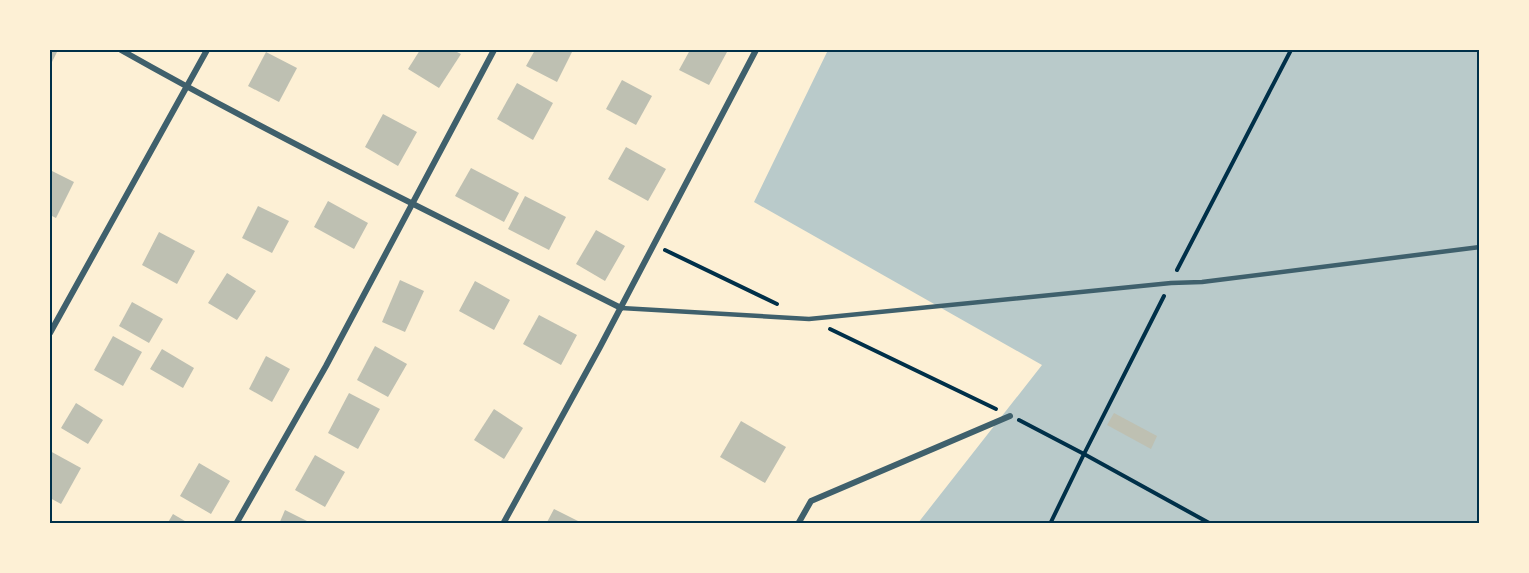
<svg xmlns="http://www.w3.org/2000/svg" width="1529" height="573" viewBox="0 0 1529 573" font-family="Arial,sans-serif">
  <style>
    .green { fill: #b9caca }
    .building { fill: #bec0b2 }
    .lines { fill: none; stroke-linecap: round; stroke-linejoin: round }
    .path { stroke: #003049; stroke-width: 4 }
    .service { stroke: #3f606c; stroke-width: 4.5 }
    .minor { stroke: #3f606c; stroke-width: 6 }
    .neatline { fill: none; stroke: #003049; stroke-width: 2 }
  </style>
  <rect width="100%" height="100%" fill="#fdf0d5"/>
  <!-- green -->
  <path class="green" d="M 828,50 L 1479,50 L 1479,523 L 918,523 L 1042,365 L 754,202 Z"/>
  <!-- building -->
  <g class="building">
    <path d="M 50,50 L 58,50 L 50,66 Z"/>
    <path d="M 420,50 L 453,50 L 461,54 L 439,88 L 408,69 Z"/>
    <path d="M 535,50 L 567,50 L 572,52 L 557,82 L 526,66 Z"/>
    <path d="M 690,50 L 723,50 L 727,52 L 709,85 L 679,70 Z"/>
    <path d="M 266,52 L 297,68 L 279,102 L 248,86 Z"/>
    <path d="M 622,80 L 652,96 L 636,125 L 606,109 Z"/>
    <path d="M 517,83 L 553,103 L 533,140 L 497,119 Z"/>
    <path d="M 383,114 L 417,132 L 398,166 L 365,147 Z"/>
    <path d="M 626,147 L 666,169 L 648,201 L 608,179 Z"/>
    <path d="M 471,168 L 519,193 L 504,222 L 455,196 Z"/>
    <path d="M 50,170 L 74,182 L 56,218 L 50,215 Z"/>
    <path d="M 525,196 L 566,217 L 549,250 L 508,229 Z"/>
    <path d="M 328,201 L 368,223 L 354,249 L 314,227 Z"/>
    <path d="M 258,206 L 289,221 L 272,253 L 242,238 Z"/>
    <path d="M 596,230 L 625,246 L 605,281 L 576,264 Z"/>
    <path d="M 159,232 L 195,251 L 177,284 L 142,265 Z"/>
    <path d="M 227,273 L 256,291 L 237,320 L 208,303 Z"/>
    <path d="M 400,280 L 424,291 L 405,332 L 382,322 Z"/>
    <path d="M 475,281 L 510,300 L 494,330 L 459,311 Z"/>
    <path d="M 132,302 L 163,319 L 149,343 L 119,326 Z"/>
    <path d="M 539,315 L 577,335 L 561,365 L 523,344 Z"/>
    <path d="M 113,336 L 142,352 L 123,386 L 94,370 Z"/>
    <path d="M 375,346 L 407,364 L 388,397 L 357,380 Z"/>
    <path d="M 162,349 L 194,368 L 183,388 L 150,369 Z"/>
    <path d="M 266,356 L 290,369 L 272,402 L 249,389 Z"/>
    <path d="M 349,393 L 380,409 L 358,449 L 328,433 Z"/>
    <path d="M 76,403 L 103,420 L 88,444 L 61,428 Z"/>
    <path d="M 494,409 L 523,428 L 504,459 L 474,440 Z"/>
    <path d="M 1114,413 L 1157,436 L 1151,449 L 1107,425 Z"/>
    <path d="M 741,421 L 786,447 L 765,483 L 720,457 Z"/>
    <path d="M 50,451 L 81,468 L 61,504 L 50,498 Z"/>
    <path d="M 315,455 L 345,472 L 325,507 L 295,490 Z"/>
    <path d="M 199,463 L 230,481 L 211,514 L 180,496 Z"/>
    <path d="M 554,509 L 584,524 L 546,524 Z"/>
    <path d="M 285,510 L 313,524 L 279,524 Z"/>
    <path d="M 173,514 L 190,524 L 167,524 Z"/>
  </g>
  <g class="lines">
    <!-- path -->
    <g class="path">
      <path d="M 665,250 L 777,304"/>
      <path d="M 1177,270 L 1291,50"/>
      <path d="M 830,329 L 996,409"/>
      <path d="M 1019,420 L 1084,454 L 1211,524"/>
      <path d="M 1050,524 L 1084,454 L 1164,296"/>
    </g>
    <!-- service -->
    <path class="service" d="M 621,308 L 809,319 L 1171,283 L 1202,282 L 1480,247"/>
    <!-- minor -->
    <g class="minor">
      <path d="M 121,50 C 284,142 454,224 621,308"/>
      <path d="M 50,333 L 207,50"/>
      <path d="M 236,524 L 326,366 L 494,50"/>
      <path d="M 503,524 L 600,347 L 756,50"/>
      <path d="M 798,524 L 811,501 L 1010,416"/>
    </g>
  </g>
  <!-- border -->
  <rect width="1529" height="573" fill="none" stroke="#fdf0d5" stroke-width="102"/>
  <rect x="51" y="51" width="1427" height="471" class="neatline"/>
</svg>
